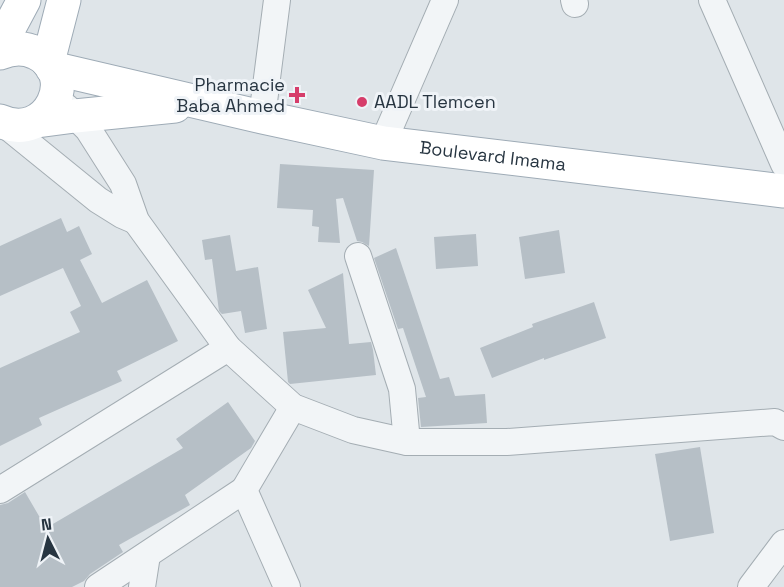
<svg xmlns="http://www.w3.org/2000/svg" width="784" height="587" viewBox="0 0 784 587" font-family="'Space Grotesk',sans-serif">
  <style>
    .building { fill: #b6bfc6 }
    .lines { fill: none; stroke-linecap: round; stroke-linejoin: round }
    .minor-casing { stroke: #a4adb3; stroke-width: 28 }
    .major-casing { stroke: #9eabb6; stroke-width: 35 }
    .minor { stroke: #f2f5f7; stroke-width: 26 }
    .major { stroke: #fff; stroke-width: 33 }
    .poi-dot { fill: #d63d6a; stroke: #eff3f7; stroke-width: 2 }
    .labels { text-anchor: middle; stroke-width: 6; stroke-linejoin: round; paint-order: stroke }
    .poi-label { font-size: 18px; fill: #273541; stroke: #eff3f7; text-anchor: end }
    .street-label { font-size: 18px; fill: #273541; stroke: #eff3f7 }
  </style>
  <rect width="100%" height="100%" fill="#dfe5e9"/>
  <!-- building -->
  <g class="building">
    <path d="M 280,164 L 374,170 L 369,246 L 362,242 L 357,241 L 343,198 L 336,199 L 340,243 L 318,242 L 319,227 L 312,226 L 313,210 L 277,208 Z"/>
    <path d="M 61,218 L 67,232 L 79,226 L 92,254 L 80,260 L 102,303 L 147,280 L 178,341 L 117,371 L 122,381 L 39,418 L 42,425 L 0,446 L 0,368 L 80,332 L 70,312 L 81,306 L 63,268 L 0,296 L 0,246 Z"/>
    <path d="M 559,230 L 565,273 L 525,279 L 519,237 Z"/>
    <path d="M 476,234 L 478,266 L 436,269 L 434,237 Z"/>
    <path d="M 230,235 L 236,271 L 258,267 L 267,329 L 245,333 L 241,311 L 222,314 L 219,311 L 212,259 L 205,260 L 202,240 Z"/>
    <path d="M 396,248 L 440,379 L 449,377 L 455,396 L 485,394 L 487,423 L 421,427 L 418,398 L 426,397 L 403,328 L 398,329 L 374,258 Z"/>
    <path d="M 343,273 L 349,344 L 371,342 L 373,350 L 376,375 L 290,384 L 288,382 L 283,332 L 326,328 L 308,290 Z"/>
    <path d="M 594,302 L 606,338 L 544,360 L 544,358 L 492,378 L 480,348 L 533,327 L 532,324 Z"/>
    <path d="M 228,402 L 255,441 L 251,448 L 185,495 L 190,505 L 119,545 L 123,552 L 90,574 L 84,581 L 72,587 L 0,587 L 0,505 L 8,503 L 25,492 L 46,528 L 183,448 L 176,439 Z"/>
    <path d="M 700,447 L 714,533 L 670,541 L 655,454 Z"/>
  </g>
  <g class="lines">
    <defs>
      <g id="minor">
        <path d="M 574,0 L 575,4"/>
        <path d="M 712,0 L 784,164"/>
        <path d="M 66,107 L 88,129 L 123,184 L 136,221 L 228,348 L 293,407 L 353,430 L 407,442 L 507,442 L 775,422 L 784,427"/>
        <path d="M 262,117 L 277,0"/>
        <path d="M 2,122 L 98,200 L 122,215 L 136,221"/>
        <path d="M 383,143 L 445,0"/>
        <path d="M 358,256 L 402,389 L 407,442"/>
        <path d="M 0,490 L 228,348"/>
        <path d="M 98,587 L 244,490"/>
        <path d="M 142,587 L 147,555"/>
        <path d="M 287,587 L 244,490 L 293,407"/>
        <path d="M 751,587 L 784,543"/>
      </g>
      <g id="major">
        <path d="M 0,45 L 24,0"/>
        <path d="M 0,53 C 12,48 24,47 36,53 C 81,74 48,143 0,121"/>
        <path d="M 48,62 L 64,0"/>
        <path id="s1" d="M 52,68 L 262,117 L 383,143 L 784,191"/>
        <path d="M 37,121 L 75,116 L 175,106"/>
      </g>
    </defs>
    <!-- minor casing -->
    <use href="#minor" class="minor-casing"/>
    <!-- major casing -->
    <use href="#major" class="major-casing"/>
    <!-- minor -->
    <use href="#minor" class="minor"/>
    <!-- major -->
    <use href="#major" class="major"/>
  </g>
  <!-- markers -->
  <g class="poi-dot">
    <path d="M294 86h6v6h6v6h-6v6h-6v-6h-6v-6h6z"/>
    <circle cx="362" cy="102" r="6"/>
  </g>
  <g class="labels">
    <!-- poi labels -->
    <g class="poi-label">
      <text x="285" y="91">Pharmacie<tspan x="285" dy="21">Baba Ahmed</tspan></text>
      <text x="374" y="108" text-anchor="start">AADL Tlemcen</text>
    </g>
    <!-- street labels -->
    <g class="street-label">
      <text dy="6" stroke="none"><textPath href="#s1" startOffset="450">Boulevard Imama</textPath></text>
    </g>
  </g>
  <!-- north arrow -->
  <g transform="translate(48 539) rotate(354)" stroke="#eff3f7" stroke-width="4.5" paint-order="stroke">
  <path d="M0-4.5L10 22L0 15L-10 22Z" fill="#273541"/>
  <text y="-9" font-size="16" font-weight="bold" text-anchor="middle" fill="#273541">N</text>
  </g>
</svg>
